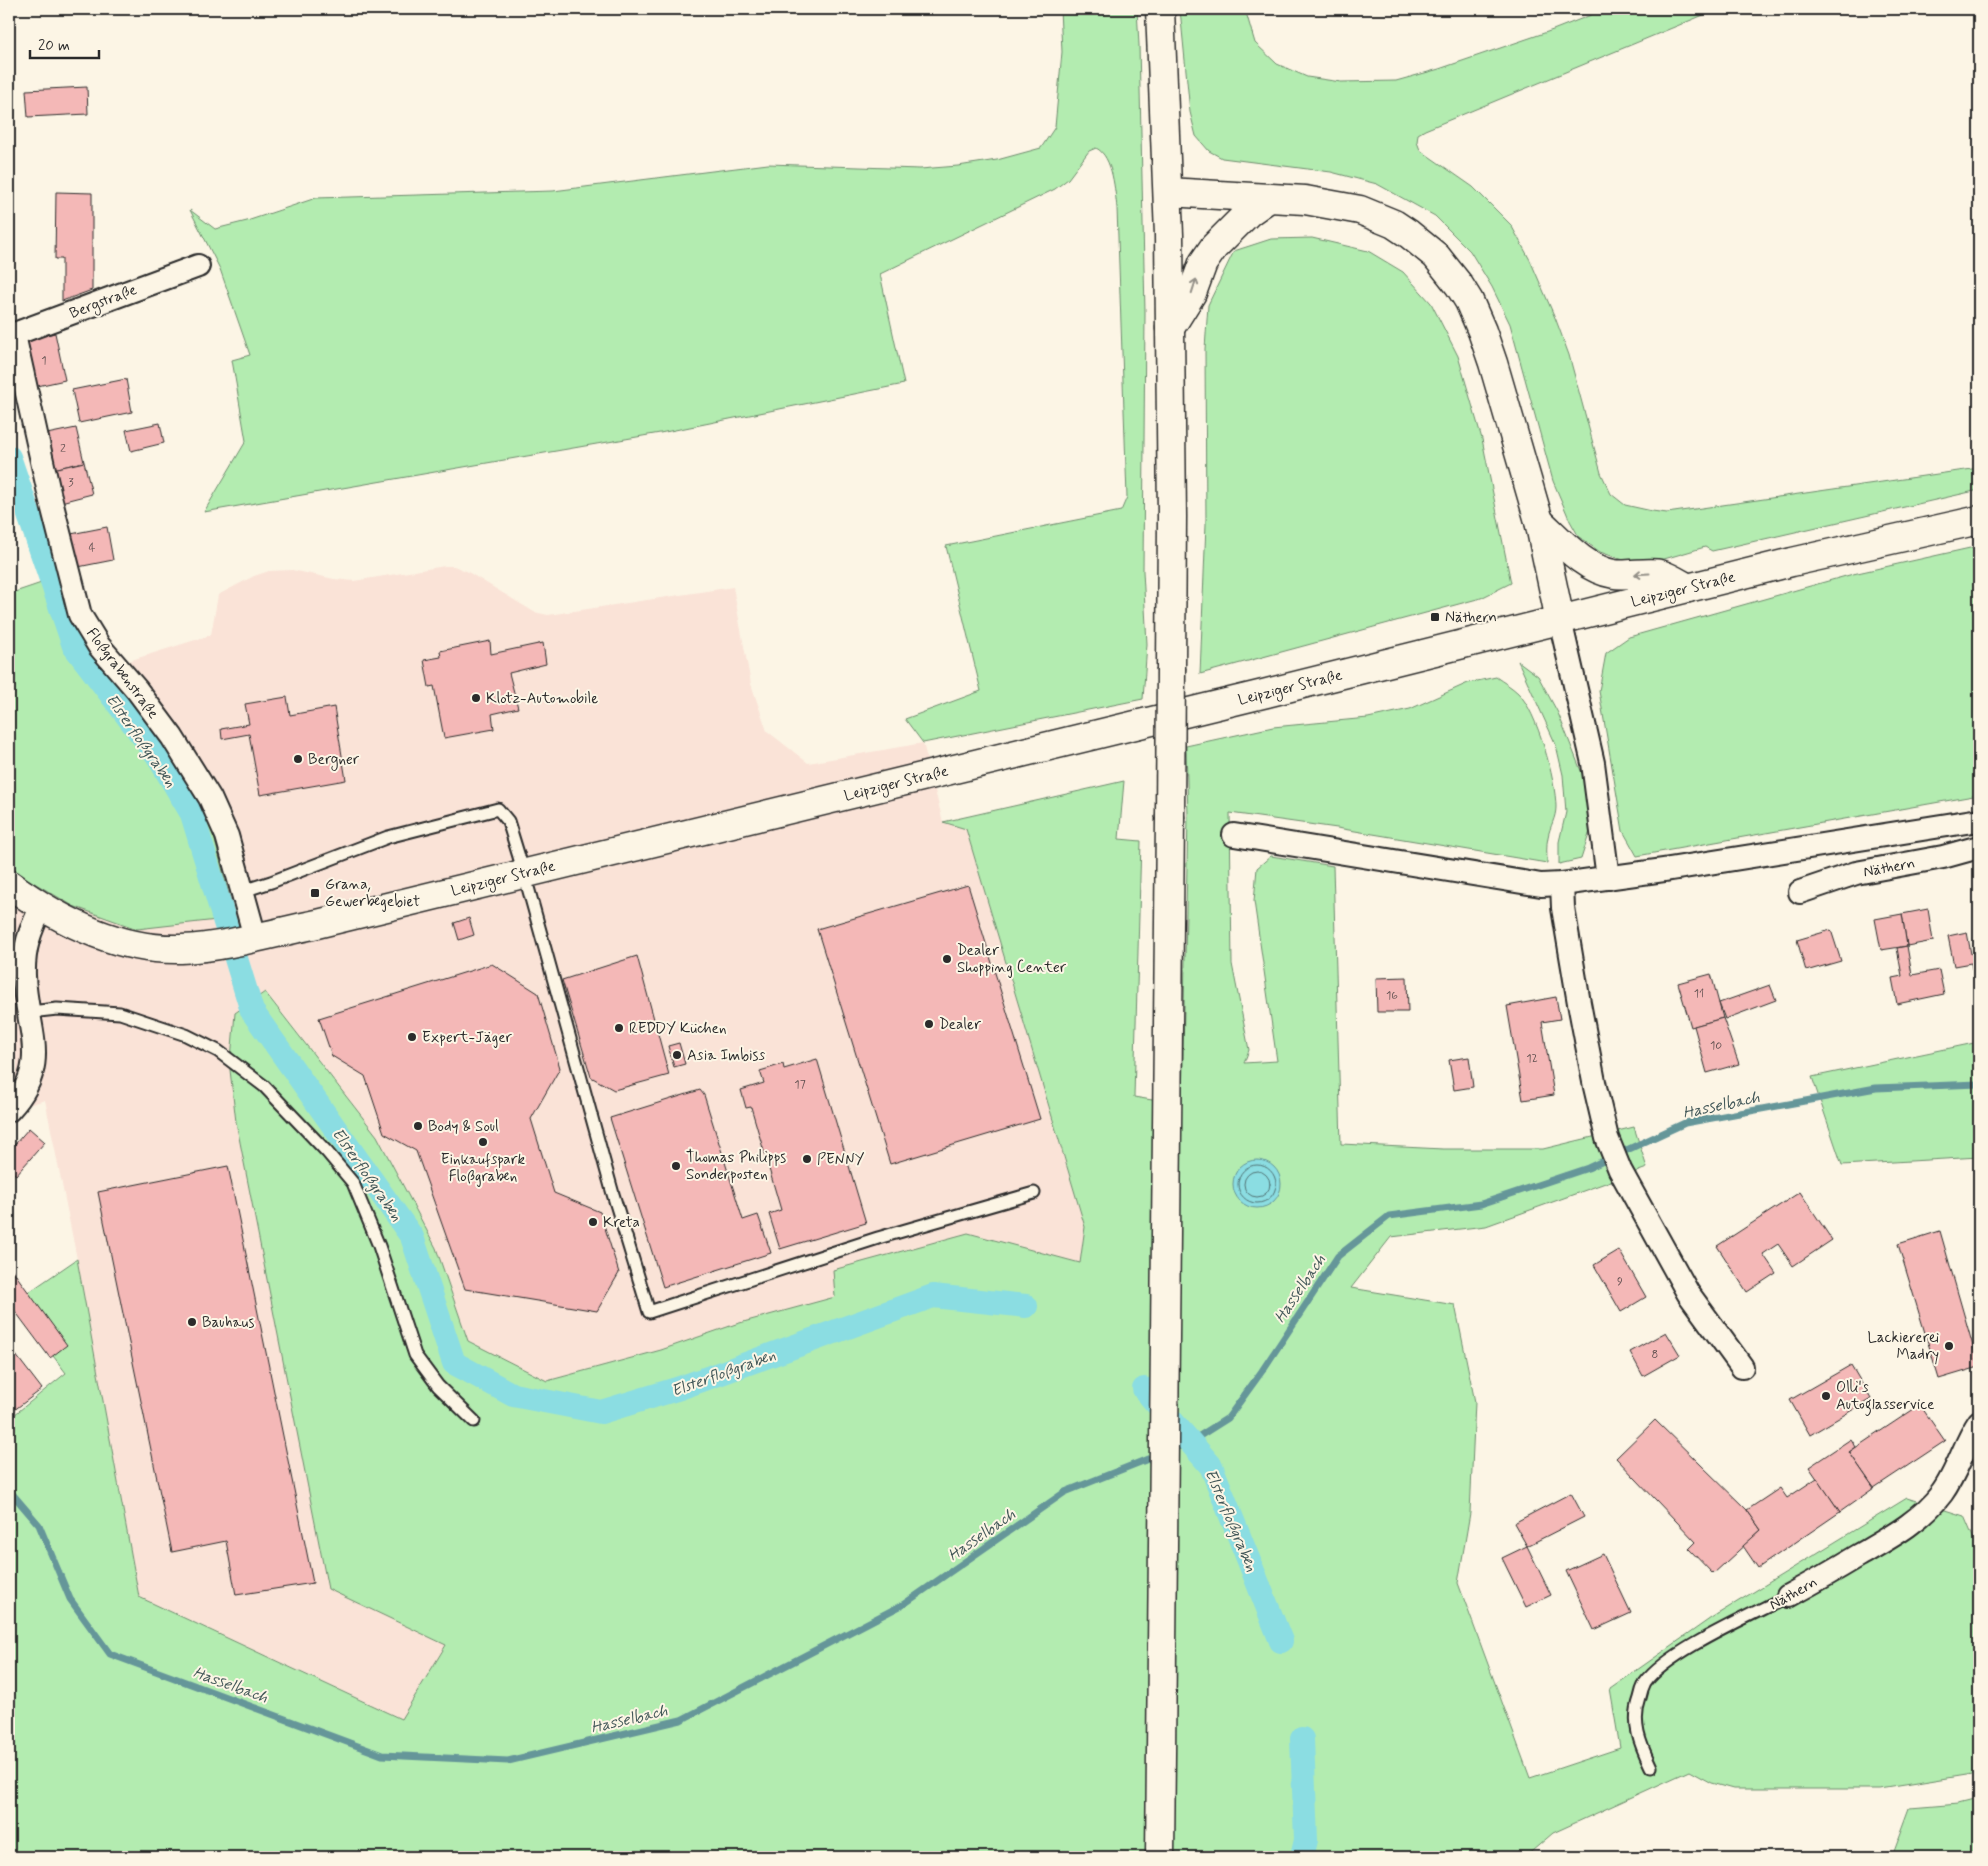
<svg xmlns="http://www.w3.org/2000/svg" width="1988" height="1866" viewBox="0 0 1988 1866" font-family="Mynerve,sans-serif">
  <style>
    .built { fill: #fae3d7 }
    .green { fill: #b3ecb0; stroke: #6f8c6e }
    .water { fill: #8bdde2; stroke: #659699 }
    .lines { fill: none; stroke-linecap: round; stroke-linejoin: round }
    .shore { stroke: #517274; stroke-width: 1 }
    .stream { stroke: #659699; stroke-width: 7 }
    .canal { stroke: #8bdde2; stroke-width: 24 }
    .building { fill: #f4b8b7; stroke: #2b2b2b }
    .lane-casing { stroke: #2b2b2b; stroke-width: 15 }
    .street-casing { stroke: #2b2b2b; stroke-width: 26 }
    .primary-casing { stroke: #2b2b2b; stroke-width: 31 }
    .lane { stroke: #fcf5e5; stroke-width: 11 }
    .street { stroke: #fcf5e5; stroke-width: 22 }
    .primary { stroke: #fcf5e5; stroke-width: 28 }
    .primary-bridge-casing { stroke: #2b2b2b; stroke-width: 31; stroke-linecap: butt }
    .primary-bridge { stroke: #fcf5e5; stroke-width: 28 }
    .oneway { stroke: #949088 }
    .poi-dot { fill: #2b2b2b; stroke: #fcf5e5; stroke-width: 2 }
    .labels { text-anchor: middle; stroke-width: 4; stroke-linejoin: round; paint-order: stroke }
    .number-label { font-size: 12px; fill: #5d4e4e }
    .street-label { font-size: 15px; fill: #2b2b2b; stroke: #fcf5e5 }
    .poi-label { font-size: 15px; fill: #2b2b2b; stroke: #fcf5e5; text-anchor: start }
    .water-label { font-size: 16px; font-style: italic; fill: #435859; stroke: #fcf5e5 }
  </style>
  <rect width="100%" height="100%" fill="#fcf5e5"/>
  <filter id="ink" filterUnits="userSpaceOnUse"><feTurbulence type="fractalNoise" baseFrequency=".02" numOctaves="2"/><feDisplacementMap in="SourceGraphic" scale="10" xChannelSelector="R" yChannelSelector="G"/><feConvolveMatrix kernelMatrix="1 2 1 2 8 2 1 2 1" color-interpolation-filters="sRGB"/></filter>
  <g filter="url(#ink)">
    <!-- built -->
    <path class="built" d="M 445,566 L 454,566 L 468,572 L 534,612 L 548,615 L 733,587 L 751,684 L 767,731 L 808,763 L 923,743 L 943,822 L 966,829 L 1085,1228 L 1080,1263 L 968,1233 L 834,1270 L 835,1297 L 736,1324 L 661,1350 L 547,1381 L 468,1341 L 436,1248 L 377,1136 L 266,992 L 235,1013 L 230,1070 L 236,1122 L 328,1588 L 446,1645 L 402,1719 L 139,1597 L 77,1259 L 45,1100 L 9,1111 L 9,868 L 73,906 L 192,789 L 100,670 L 211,635 L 218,595 L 254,576 L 269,571 L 292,570 L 334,579 L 354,581 Z"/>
    <!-- green -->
    <g class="green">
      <path d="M 1060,9 L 1137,9 L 1139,45 L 1145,312 L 1143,571 L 1147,644 L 1143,699 L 923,743 L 905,719 L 981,691 L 946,546 L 1121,511 L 1127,497 L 1117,208 C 1115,192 1113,156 1096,148 L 1089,151 L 1068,179 L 1055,189 L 880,274 L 904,384 L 660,433 L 204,512 L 246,441 L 232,360 L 250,355 L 220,269 L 190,210 L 215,229 L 247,221 L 316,198 L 553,191 L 768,164 L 920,169 L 958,166 L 997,160 L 1041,148 L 1055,127 L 1062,52 Z"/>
      <path d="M 1180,9 L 1245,9 L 1255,43 L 1277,64 L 1307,77 L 1341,82 L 1396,81 L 1439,69 L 1553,30 L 1606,9 L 1718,9 L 1425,130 L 1418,134 L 1417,142 L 1420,150 L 1473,187 L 1511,225 L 1530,260 L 1556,320 L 1569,355 L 1601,473 L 1611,494 L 1625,505 L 1652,511 L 1667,513 L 1979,468 L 1979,490 L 1712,551 L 1705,547 L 1654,562 L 1632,563 L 1600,552 L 1579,537 L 1570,521 L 1553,481 L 1510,324 L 1492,287 L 1470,251 L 1435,216 L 1377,184 L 1331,172 L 1222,158 L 1209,151 L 1196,136 L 1190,112 Z"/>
      <path d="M 1312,238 L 1368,251 L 1403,272 L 1431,303 L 1458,356 L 1482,439 L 1511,583 L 1481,598 L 1200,674 L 1206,524 L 1205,349 L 1208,305 L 1234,251 L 1271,239 Z"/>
      <path d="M 1979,546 L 1979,795 L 1637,856 L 1623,831 L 1599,691 L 1606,653 L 1629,637 L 1853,574 Z"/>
      <path d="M 56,578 L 76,635 L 100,670 L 192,789 L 213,833 L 235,918 L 137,929 L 73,906 L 9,868 L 9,594 Z"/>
      <path d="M 1518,661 L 1538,676 L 1558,713 L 1583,776 L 1591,828 L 1581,859 L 1559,864 L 1559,842 L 1566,812 L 1563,775 L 1556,745 Z"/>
      <path d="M 1496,677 C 1503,682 1512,687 1518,693 C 1537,711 1556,781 1556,807 C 1556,818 1550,826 1548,837 C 1546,845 1547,855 1547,863 L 1337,828 L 1230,813 L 1232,964 L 1249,1050 L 1244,1063 L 1277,1061 L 1254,901 L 1257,868 L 1271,856 L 1333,866 L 1341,1144 L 1443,1149 L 1543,1149 L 1634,1127 L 1647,1168 L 1486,1226 L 1391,1237 L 1351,1288 L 1455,1305 L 1475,1402 L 1470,1513 L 1458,1583 L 1530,1778 L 1620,1748 L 1610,1689 L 1711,1618 L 1907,1498 L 1964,1516 L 1979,1551 L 1979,1773 L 1879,1789 L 1733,1789 L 1711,1783 L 1689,1771 L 1553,1833 L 1525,1857 L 9,1857 L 9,1419 L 66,1373 L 13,1303 L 77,1259 L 139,1597 L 401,1719 L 446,1645 L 328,1589 L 236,1122 L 230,1070 L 235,1013 L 265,992 L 377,1136 L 436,1248 L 468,1341 L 547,1381 L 661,1350 L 736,1324 L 835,1297 L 833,1270 L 968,1233 L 1080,1263 L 1085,1227 L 966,829 L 943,822 L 1124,781 L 1119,839 L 1141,841 L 1134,1097 L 1182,1105 L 1188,816 L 1186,746 L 1273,727 L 1368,718 L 1410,709 L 1468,683 Z"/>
      <path d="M 1979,1042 L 1979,1157 L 1842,1165 L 1812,1077 Z"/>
      <path d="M 1979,1799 L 1979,1857 L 1892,1857 L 1910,1808 L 1959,1804 Z"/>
    </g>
    <!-- water -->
    <circle class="water" cx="1257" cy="1184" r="24"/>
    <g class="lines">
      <!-- shore -->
      <g class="shore">
        <circle cx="1257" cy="1184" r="19"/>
        <circle cx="1257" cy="1184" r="13"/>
      </g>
      <!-- stream -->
      <g class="stream">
        <path d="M 1170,1450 L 1190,1442 L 1228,1418 L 1262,1371 L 1338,1256 L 1389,1216 L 1481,1204 L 1588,1168 L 1685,1123 L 1876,1088 L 1979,1084"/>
        <path d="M 9,1490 L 39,1525 L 70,1599 L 110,1654 L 382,1755 L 508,1761 L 681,1720 L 904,1604 L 1065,1492 L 1158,1455"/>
      </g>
      <!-- canal -->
      <g class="canal">
        <path d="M 9,457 L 74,646 L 157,755 L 192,814 L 252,1011 L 412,1237 L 454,1363 L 513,1395 L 601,1412 L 680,1388 L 933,1296 L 1026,1306"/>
        <path d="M 1144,1389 L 1211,1466 L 1281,1641"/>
        <path d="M 1302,1857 L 1306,1840 L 1302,1739"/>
      </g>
    </g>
    <!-- building -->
    <g class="building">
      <path d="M 87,87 L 88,114 L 28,117 L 26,90 Z"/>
      <path d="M 56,192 L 92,193 L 92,290 L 62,301 L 62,259 L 55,259 Z"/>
      <path d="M 55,333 L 65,380 L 33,387 L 23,340 Z"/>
      <path d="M 126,379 L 132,412 L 79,423 L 72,390 Z"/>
      <path d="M 160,423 L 164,443 L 131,451 L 126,430 Z"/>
      <path d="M 76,428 L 84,462 L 49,470 L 42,435 Z"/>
      <path d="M 84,462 L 92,494 L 57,503 L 49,470 Z"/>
      <path d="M 107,527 L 113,560 L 78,567 L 71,534 Z"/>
      <path d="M 490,641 L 491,654 L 543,643 L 546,664 L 509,673 L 518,708 L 492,714 L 494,729 L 444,738 L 434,686 L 429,687 L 424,660 L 441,657 L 440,651 Z"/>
      <path d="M 287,697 L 290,715 L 334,707 L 346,780 L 260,795 L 249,734 L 222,739 L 221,729 L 249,724 L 245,704 Z"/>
      <path d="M 968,885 L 1040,1119 L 890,1164 L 817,929 Z"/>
      <path d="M 1928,909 L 1933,941 L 1907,946 L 1902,914 Z"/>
      <path d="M 1902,914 L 1907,946 L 1881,950 L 1875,919 Z"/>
      <path d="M 469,918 L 474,935 L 459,940 L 454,923 Z"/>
      <path d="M 1831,930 L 1841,961 L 1806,971 L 1797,940 Z"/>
      <path d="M 1967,932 L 1971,954 L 1979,952 L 1979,978 L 1974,979 L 1971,963 L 1954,966 L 1948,936 Z"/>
      <path d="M 1907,946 L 1912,975 L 1939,970 L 1944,994 L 1897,1004 L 1892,978 L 1902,976 L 1897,948 Z"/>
      <path d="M 637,956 L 669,1075 L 614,1090 L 591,1077 L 562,980 Z"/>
      <path d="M 492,964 L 538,993 L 560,1068 L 531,1119 L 554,1193 L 600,1212 L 619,1273 L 597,1311 L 465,1289 L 416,1151 L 384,1133 L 365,1076 L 332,1056 L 319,1018 Z"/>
      <path d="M 1711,974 L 1723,1018 L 1691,1027 L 1678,983 Z"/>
      <path d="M 1407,977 L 1408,1012 L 1377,1012 L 1376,978 Z"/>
      <path d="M 1770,985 L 1776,1000 L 1725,1019 L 1719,1003 Z"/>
      <path d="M 1556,997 L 1560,1019 L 1542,1022 L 1554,1095 L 1523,1100 L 1507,1006 Z"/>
      <path d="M 1723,1018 L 1739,1064 L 1707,1073 L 1694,1026 Z"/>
      <path d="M 679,1043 L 685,1064 L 674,1067 L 668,1046 Z"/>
      <path d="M 1469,1057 L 1473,1087 L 1454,1090 L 1449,1060 Z"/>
      <path d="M 817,1059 L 866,1223 L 780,1249 L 769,1214 L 781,1210 L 751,1107 L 746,1108 L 741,1090 L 764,1083 L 760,1071 L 783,1064 L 784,1069 Z"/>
      <path d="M 700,1090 L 704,1095 L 743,1220 L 758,1215 L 771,1253 L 663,1287 L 610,1118 Z"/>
      <path d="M 29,1128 L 45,1142 L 16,1175 L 9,1169 L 9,1151 Z"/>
      <path d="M 228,1166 L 313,1583 L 236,1595 L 226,1541 L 172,1552 L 98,1192 Z"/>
      <path d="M 1800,1192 L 1832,1240 L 1793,1266 L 1778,1244 L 1763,1254 L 1776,1273 L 1747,1292 L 1717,1246 Z"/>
      <path d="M 1940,1231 L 1979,1367 L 1939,1379 L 1898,1244 Z"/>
      <path d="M 1619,1250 L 1646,1297 L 1621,1312 L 1594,1265 Z"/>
      <path d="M 10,1267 L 67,1345 L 50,1358 L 9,1303 Z"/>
      <path d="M 1666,1332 L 1680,1355 L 1643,1376 L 1630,1352 Z"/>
      <path d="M 9,1346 L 42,1389 L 9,1414 Z"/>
      <path d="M 1851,1365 L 1871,1399 L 1810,1435 L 1790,1400 Z"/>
      <path d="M 1920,1405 L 1945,1441 L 1874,1488 L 1849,1452 Z"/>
      <path d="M 1655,1420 L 1747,1510 L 1761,1530 L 1713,1574 L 1689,1549 L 1696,1542 L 1616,1458 Z"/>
      <path d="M 1851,1439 L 1856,1447 L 1849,1452 L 1874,1488 L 1840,1512 L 1809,1467 Z"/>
      <path d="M 1817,1478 L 1840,1512 L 1758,1568 L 1743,1546 L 1761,1530 L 1747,1510 L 1780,1488 L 1787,1498 Z"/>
      <path d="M 1571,1493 L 1584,1517 L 1527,1546 L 1514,1523 Z"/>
      <path d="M 1527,1546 L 1551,1595 L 1526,1607 L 1502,1558 Z"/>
      <path d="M 1603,1554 L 1631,1613 L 1594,1630 L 1566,1571 Z"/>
    </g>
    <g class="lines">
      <defs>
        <g id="lane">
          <path d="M 243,891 L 271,882 L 388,837 L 498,809 L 508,821 L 524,873 L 613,1194 L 649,1312 L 878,1238 L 1034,1193"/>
          <path d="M 30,1012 L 57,1009 L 120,1013 L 186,1035 L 218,1051 L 264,1086 L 327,1152 L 353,1183 L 379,1246 L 415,1355 L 438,1386 L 474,1421"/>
          <path d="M 1651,1767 C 1640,1744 1631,1723 1640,1698 C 1641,1693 1643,1687 1645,1683 C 1668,1651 1752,1615 1788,1596"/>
        </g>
        <g id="street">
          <path d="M 14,335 L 50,497 L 80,615 L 99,646 L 137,690 L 172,737 L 210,798 L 227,836 L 255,937"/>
          <path d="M 9,336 L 198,266"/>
          <path d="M 1560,620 L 1593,763 L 1608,878"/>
          <path d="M 1234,835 L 1541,885 L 1562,884 L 1664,870 L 1979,820"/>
          <path d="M 1562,884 L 1563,908 L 1579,1003 L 1595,1087 L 1607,1138 L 1620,1170 L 1688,1293 L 1742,1367"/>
          <path d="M 1800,892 L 1856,873 L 1943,857 L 1979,847"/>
          <path d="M 9,1110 C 53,1064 26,1029 24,976 C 23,949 30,930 42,906"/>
          <path d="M 1788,1596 C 1812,1583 1835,1570 1858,1556 C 1889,1538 1920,1522 1942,1493 C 1958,1471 1964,1444 1979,1422"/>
        </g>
        <g id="primary">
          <path d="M 1160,9 L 1169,235 L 1172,517 L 1171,668"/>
          <path d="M 1168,192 L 1305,200 L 1360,210 L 1394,224 L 1409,234 L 1436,256 L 1459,285 L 1469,301 L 1482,331 L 1493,363 L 1539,521 L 1560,620"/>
          <path d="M 1170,328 L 1192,293 L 1203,263 L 1214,247 L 1249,212 L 1269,198"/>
          <path d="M 1539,521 C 1561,541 1584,569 1614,574 C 1627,576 1650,571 1660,574 C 1670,577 1679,583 1688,588"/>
          <path d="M 9,884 C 58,920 119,951 181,949 C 227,947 273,933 317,924 L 1263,694 L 1792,562 L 1979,520"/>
          <path d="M 1160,1857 L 1170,818"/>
        </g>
      </defs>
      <!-- lane casing -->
      <use href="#lane" class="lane-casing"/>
      <!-- street casing -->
      <use href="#street" class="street-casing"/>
      <!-- primary casing -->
      <use href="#primary" class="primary-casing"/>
      <!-- lane -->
      <use href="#lane" class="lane"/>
      <!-- street -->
      <use href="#street" class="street"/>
      <!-- primary -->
      <use href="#primary" class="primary"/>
      <defs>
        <path id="primary-bridge" d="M 1170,818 L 1171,668"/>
      </defs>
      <!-- primary-bridge casing -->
      <use href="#primary-bridge" class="primary-bridge-casing"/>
      <!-- primary-bridge -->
      <use href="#primary-bridge" class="primary-bridge"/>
    </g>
    <!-- one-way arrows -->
    <defs><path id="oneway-shaft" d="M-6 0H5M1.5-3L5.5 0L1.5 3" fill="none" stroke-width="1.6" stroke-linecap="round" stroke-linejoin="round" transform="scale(1.25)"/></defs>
    <g class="oneway">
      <use href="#oneway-shaft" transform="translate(1194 286) rotate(-72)"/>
      <use href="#oneway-shaft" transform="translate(1642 574) rotate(177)"/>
    </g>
  </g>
  <!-- markers -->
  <g class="poi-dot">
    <rect x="1430" y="612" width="10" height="10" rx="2.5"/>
    <circle cx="476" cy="698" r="5"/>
    <circle cx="298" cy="759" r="5"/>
    <rect x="310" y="888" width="10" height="10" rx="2.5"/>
    <circle cx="947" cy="959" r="5"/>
    <circle cx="929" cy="1024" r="5"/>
    <circle cx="619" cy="1028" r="5"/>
    <circle cx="412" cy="1037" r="5"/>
    <circle cx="677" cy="1055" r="5"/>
    <circle cx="418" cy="1126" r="5"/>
    <circle cx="483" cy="1142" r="5"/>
    <circle cx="807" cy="1159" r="5"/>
    <circle cx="676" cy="1166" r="5"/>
    <circle cx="593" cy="1222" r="5"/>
    <circle cx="192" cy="1322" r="5"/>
    <circle cx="1949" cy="1346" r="5"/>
    <circle cx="1826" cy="1396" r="5"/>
  </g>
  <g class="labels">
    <!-- number labels -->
    <g class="number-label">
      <text x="44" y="364">1</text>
      <text x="63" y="452">2</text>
      <text x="71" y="486">3</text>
      <text x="92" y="551">4</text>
      <text x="1699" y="997">11</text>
      <text x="1392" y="999">16</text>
      <text x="1716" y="1049">10</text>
      <text x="1532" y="1062">12</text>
      <text x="800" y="1088">17</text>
      <text x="1620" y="1285">9</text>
      <text x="1655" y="1358">8</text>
    </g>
    <!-- street labels -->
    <g class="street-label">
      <text transform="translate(103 301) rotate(-21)" y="5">Bergstraße</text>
      <text transform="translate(1683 589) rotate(-14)" y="5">Leipziger Straße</text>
      <text transform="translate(123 673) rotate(53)" y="5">Floßgrabenstraße</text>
      <text transform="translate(1290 687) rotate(-14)" y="5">Leipziger Straße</text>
      <text transform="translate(896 783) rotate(-14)" y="5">Leipziger Straße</text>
      <text transform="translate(1889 867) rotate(-10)" y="5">Näthern</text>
      <text transform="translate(503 878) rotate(-14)" y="5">Leipziger Straße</text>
      <text transform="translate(1793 1593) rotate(-29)" y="5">Näthern</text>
    </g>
    <!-- poi labels -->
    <g class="poi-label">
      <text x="1445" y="622">Näthern</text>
      <text x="486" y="703">Klotz-Automobile</text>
      <text x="308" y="764">Bergner</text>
      <text x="325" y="889">Grana,<tspan x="325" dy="17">Gewerbegebiet</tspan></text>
      <text x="957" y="955">Dealer<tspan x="957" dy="17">Shopping Center</tspan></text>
      <text x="939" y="1029">Dealer</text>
      <text x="629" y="1033">REDDY Küchen</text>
      <text x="422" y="1042">Expert-Jäger</text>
      <text x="687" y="1060">Asia Imbiss</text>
      <text x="428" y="1131">Body &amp; Soul</text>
      <text x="686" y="1162">Thomas Philipps<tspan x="686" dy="17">Sonderposten</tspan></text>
      <text x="483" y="1164" text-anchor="middle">Einkaufspark<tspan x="483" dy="17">Floßgraben</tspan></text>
      <text x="817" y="1164">PENNY</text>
      <text x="603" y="1227">Kreta</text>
      <text x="202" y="1327">Bauhaus</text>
      <text x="1939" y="1342" text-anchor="end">Lackiererei<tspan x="1939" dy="17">Madry</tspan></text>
      <text x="1836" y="1392">Olli's<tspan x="1836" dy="17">Autoglasservice</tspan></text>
    </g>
    <!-- water labels -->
    <g class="water-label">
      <text transform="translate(142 740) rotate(55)" y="6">Elsterfloßgraben</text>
      <text transform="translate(1721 1104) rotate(-12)" y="6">Hasselbach</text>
      <text transform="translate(368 1174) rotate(55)" y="6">Elsterfloßgraben</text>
      <text transform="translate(1299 1288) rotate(-56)" y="6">Hasselbach</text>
      <text transform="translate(723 1372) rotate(-20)" y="6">Elsterfloßgraben</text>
      <text transform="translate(1232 1520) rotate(67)" y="6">Elsterfloßgraben</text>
      <text transform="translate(981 1534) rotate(-35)" y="6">Hasselbach</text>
      <text transform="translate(231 1684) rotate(20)" y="6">Hasselbach</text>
      <text transform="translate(629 1718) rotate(-13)" y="6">Hasselbach</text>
    </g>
  </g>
  <!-- margin -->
  <rect width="1988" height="1866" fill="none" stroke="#fcf5e5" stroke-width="30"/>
  <rect x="15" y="15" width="1958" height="1836" fill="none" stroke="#2b2b2b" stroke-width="2" filter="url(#ink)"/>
  <!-- scale -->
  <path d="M30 50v8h69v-8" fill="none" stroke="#2b2b2b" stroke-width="2.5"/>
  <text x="38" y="50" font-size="15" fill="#2b2b2b" stroke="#fcf5e5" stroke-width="4" paint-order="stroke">20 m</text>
</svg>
